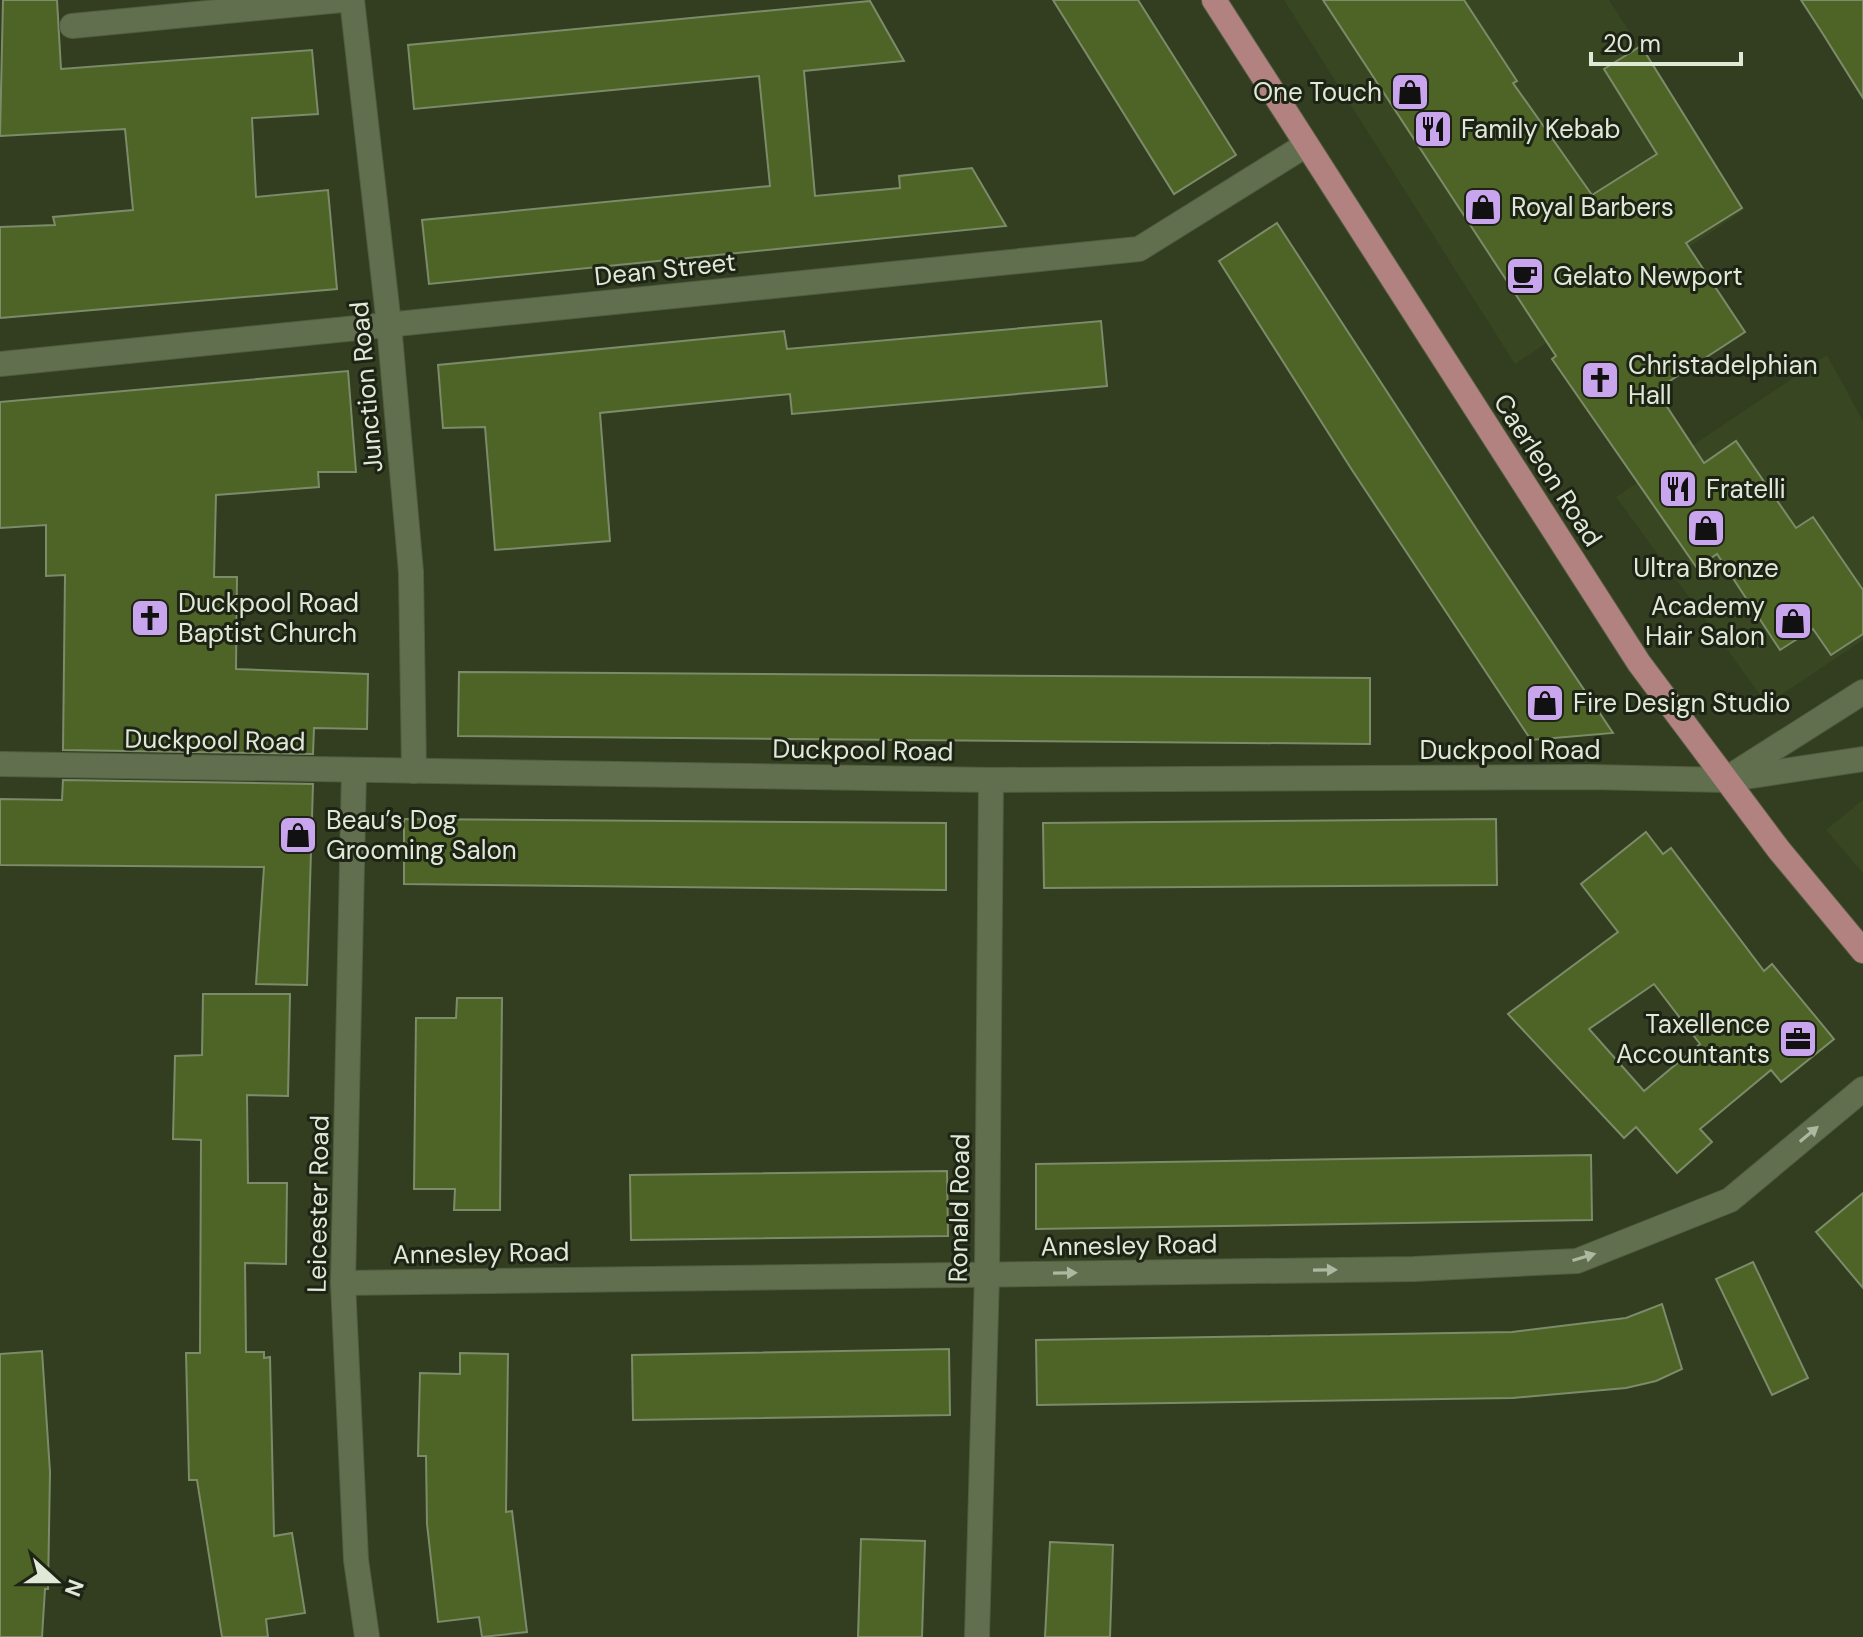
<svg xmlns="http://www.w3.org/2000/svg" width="1863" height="1637" viewBox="0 0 1863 1637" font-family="'DM Sans',sans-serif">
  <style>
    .built { fill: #384721 }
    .building { fill: #4d6426; stroke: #7c8b69; stroke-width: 2; fill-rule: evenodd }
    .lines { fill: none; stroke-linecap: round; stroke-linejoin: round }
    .minor-casing { stroke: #515c40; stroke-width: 26 }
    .major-casing { stroke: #515c40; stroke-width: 26 }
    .minor { stroke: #616f4e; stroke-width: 24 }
    .major { stroke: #b28280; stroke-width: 24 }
    .oneway { fill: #adb8a0 }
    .labels { text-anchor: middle; stroke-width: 6; stroke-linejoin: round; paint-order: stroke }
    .poi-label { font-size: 26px; fill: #e0e8d6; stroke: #1d2315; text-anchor: start }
    .street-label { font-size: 26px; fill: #e0e8d6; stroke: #1d2315 }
  </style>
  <rect width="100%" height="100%" fill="#323e1f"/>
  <!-- built -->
  <g class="built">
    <path d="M 1284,0 L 1609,0 L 1744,210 L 1515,364 Z"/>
    <path d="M 1827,355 L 1863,421 L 1863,640 L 1767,704 L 1616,497 Z"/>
    <path d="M 1863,800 L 1863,873 L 1826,830 Z"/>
  </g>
  <!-- building -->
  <g class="building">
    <path d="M 3,0 L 57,0 L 61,69 L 312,50 L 318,114 L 252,118 L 256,197 L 328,190 L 337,289 L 0,318 L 0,227 L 55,225 L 53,217 L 133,210 L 125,129 L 0,136 Z"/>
    <path d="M 1053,0 L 1138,0 L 1236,155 L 1174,194 Z"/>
    <path d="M 1323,0 L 1464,0 L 1517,81 L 1513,83 L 1592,195 L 1657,154 L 1604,69 L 1641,46 L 1742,208 L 1686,243 L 1745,332 L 1656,390 L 1704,463 L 1736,441 L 1796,528 L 1813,517 L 1863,590 L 1863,634 L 1831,655 L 1813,629 L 1780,650 L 1717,554 L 1697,568 L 1552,359 L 1556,356 Z"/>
    <path d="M 1801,0 L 1863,0 L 1863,98 L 1823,34 Z"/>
    <path d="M 870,1 L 904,61 L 804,71 L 815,196 L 900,188 L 899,176 L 972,168 L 1006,226 L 429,284 L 422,220 L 770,186 L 759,76 L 414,109 L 408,45 Z"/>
    <path d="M 1277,223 L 1479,533 L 1613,733 L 1531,740 L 1352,470 L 1219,261 Z"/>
    <path d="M 1101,321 L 1107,386 L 792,414 L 790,394 L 600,413 L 610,541 L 495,550 L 485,427 L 443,428 L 438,365 L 784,331 L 787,349 Z"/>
    <path d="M 348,371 L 356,472 L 318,472 L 319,487 L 216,495 L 214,577 L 237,577 L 236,669 L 368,674 L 367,729 L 314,728 L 313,754 L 63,750 L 65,575 L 46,576 L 46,525 L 0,528 L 0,402 Z"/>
    <path d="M 459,672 L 1370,678 L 1370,744 L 458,736 Z"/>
    <path d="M 63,780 L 313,784 L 307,985 L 256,984 L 264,867 L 0,865 L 0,799 L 62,800 Z"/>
    <path d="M 404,819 L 946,823 L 946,890 L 404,884 Z"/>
    <path d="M 1496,819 L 1497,885 L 1044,888 L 1043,823 Z"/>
    <path d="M 1646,832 L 1663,854 L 1671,848 L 1764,971 L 1772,964 L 1834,1039 L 1781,1082 L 1771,1070 L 1700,1129 L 1712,1142 L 1677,1173 L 1636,1127 L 1624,1138 L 1508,1014 L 1618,932 L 1581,884 ZM 1654,984 L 1700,1044 L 1644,1091 L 1589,1029 Z"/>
    <path d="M 203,994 L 290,994 L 288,1096 L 247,1095 L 248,1183 L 287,1183 L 286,1264 L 245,1263 L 246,1352 L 264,1352 L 264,1358 L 270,1357 L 274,1536 L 292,1533 L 305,1613 L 266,1619 L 268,1637 L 222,1637 L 197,1480 L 189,1480 L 186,1353 L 200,1353 L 201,1140 L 173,1139 L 175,1056 L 202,1055 Z"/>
    <path d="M 457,998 L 502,998 L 500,1210 L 454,1210 L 455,1189 L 414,1189 L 416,1018 L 456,1018 Z"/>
    <path d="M 1591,1155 L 1592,1220 L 1036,1229 L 1036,1164 Z"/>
    <path d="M 947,1171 L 948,1236 L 631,1240 L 630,1175 Z"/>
    <path d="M 1863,1193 L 1863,1288 L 1816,1232 Z"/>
    <path d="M 1753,1262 L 1808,1378 L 1772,1395 L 1716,1279 Z"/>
    <path d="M 1662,1304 L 1682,1369 L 1656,1381 L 1626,1388 L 1513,1398 L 1037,1405 L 1036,1340 L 1512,1332 L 1626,1318 Z"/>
    <path d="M 949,1349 L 950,1415 L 633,1420 L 632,1355 Z"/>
    <path d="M 42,1351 L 50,1472 L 48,1589 L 45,1589 L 42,1637 L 0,1637 L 0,1354 Z"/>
    <path d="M 460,1353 L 508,1354 L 506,1512 L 512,1511 L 527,1632 L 482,1637 L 479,1617 L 438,1622 L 427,1524 L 426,1456 L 418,1456 L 420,1373 L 460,1374 Z"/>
    <path d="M 861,1539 L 925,1541 L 922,1637 L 858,1637 Z"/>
    <path d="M 1050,1542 L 1113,1545 L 1110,1637 L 1045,1637 Z"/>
  </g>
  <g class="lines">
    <defs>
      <g id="minor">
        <path d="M 352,0 L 389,325 L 411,572 L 414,771"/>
        <path d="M 72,26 L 342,0"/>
        <path d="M 0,364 L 1139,249 L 1306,145"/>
        <path d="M 0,764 L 991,780 L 1591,777 L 1725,780 L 1863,759"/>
        <path d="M 354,770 L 343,1283 L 356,1560 L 367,1637"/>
        <path d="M 1734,774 L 1863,692"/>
        <path d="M 343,1283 L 1414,1269 L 1577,1261 L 1730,1200 L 1863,1089"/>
        <path d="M 977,1637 L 987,1274 L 991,780"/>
      </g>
      <path id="major" d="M 1214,0 L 1639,663 L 1779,850 L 1863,951"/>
    </defs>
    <!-- minor casing -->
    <use href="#minor" class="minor-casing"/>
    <!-- major casing -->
    <use href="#major" class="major-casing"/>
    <!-- minor -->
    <use href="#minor" class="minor"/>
    <!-- major -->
    <use href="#major" class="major"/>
  </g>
  <!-- one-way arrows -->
  <defs><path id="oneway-solid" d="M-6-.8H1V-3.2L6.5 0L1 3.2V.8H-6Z" transform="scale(2)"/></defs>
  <g class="oneway">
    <use href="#oneway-solid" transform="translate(1809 1134) rotate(-40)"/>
    <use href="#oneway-solid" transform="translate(1584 1257) rotate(-17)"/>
    <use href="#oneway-solid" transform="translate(1325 1270) rotate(-1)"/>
    <use href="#oneway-solid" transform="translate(1065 1273) rotate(-1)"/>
  </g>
  <!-- icons -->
  <defs>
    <symbol id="shop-square" viewBox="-11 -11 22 22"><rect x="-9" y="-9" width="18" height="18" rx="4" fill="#c9a5ee" stroke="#1d2315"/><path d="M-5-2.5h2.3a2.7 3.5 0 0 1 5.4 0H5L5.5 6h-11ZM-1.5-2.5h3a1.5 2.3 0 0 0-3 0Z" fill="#111"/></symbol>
    <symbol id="restaurant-square" viewBox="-11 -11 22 22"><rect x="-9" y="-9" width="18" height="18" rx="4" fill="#c9a5ee" stroke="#1d2315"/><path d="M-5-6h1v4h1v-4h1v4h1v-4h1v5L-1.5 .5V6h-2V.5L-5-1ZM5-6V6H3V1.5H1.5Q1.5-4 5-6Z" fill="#111"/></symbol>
    <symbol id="cafe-square" viewBox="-11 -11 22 22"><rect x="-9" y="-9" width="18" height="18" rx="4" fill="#c9a5ee" stroke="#1d2315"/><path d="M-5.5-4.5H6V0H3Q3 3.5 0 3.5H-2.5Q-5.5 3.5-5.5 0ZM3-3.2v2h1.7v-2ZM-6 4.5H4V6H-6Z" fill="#111"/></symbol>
    <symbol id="church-square" viewBox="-11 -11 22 22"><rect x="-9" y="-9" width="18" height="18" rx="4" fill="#c9a5ee" stroke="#1d2315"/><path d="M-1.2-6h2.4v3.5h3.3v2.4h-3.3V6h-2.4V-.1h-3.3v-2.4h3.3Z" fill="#111"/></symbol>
    <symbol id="office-square" viewBox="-11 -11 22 22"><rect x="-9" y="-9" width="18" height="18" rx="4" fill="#c9a5ee" stroke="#1d2315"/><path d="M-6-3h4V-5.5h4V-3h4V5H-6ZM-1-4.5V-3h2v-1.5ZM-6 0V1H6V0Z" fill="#111"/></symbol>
  </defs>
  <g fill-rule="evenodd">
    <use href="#shop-square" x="1388" y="70" width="44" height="44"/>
    <use href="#restaurant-square" x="1411" y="107" width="44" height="44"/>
    <use href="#shop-square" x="1461" y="185" width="44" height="44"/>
    <use href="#cafe-square" x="1503" y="254" width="44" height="44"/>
    <use href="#church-square" x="1578" y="358" width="44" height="44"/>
    <use href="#restaurant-square" x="1656" y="467" width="44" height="44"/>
    <use href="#shop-square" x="1684" y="506" width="44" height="44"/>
    <use href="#church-square" x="128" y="596" width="44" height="44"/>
    <use href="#shop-square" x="1771" y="599" width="44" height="44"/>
    <use href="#shop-square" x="1523" y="681" width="44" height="44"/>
    <use href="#shop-square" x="276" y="813" width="44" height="44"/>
    <use href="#office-square" x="1776" y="1017" width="44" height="44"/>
  </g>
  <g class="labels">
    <!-- poi labels -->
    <g class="poi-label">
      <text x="1382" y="101" text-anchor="end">One Touch</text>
      <text x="1461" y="138">Family Kebab</text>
      <text x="1511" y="216">Royal Barbers</text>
      <text x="1553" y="285">Gelato Newport</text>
      <text x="1628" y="374">Christadelphian<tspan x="1628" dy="30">Hall</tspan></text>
      <text x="1706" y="498">Fratelli</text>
      <text x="1706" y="577" text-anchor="middle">Ultra Bronze</text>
      <text x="178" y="612">Duckpool Road<tspan x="178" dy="30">Baptist Church</tspan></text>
      <text x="1765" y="615" text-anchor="end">Academy<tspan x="1765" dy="30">Hair Salon</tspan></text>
      <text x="1573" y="712">Fire Design Studio</text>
      <text x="326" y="829">Beau’s Dog<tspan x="326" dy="30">Grooming Salon</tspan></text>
      <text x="1770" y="1033" text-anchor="end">Taxellence<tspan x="1770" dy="30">Accountants</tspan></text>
    </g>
    <!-- street labels -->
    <g class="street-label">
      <text transform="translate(665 269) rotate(-6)" y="9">Dean Street</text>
      <text transform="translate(366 387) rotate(-95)" y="9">Junction Road</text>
      <text transform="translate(1548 470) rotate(57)" y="9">Caerleon Road</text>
      <text transform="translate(215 740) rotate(1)" y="9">Duckpool Road</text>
      <text transform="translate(863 750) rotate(1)" y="9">Duckpool Road</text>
      <text x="1510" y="759">Duckpool Road</text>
      <text transform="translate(318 1204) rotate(-89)" y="9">Leicester Road</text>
      <text transform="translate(959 1208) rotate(-89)" y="9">Ronald Road</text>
      <text transform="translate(1129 1245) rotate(-1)" y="9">Annesley Road</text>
      <text transform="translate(481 1253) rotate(-1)" y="9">Annesley Road</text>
    </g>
  </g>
  <!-- north arrow -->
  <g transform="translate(56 1581) rotate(111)" stroke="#1d2315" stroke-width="6" paint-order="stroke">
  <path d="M0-6L14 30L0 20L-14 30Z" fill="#e0e8d6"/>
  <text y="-12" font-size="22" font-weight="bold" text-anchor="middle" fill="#e0e8d6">N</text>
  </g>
  <!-- scale -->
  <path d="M1591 52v12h150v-12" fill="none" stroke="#e0e8d6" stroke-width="4"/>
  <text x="1603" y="52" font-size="24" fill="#e0e8d6" stroke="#1d2315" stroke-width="6" paint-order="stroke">20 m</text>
</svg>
